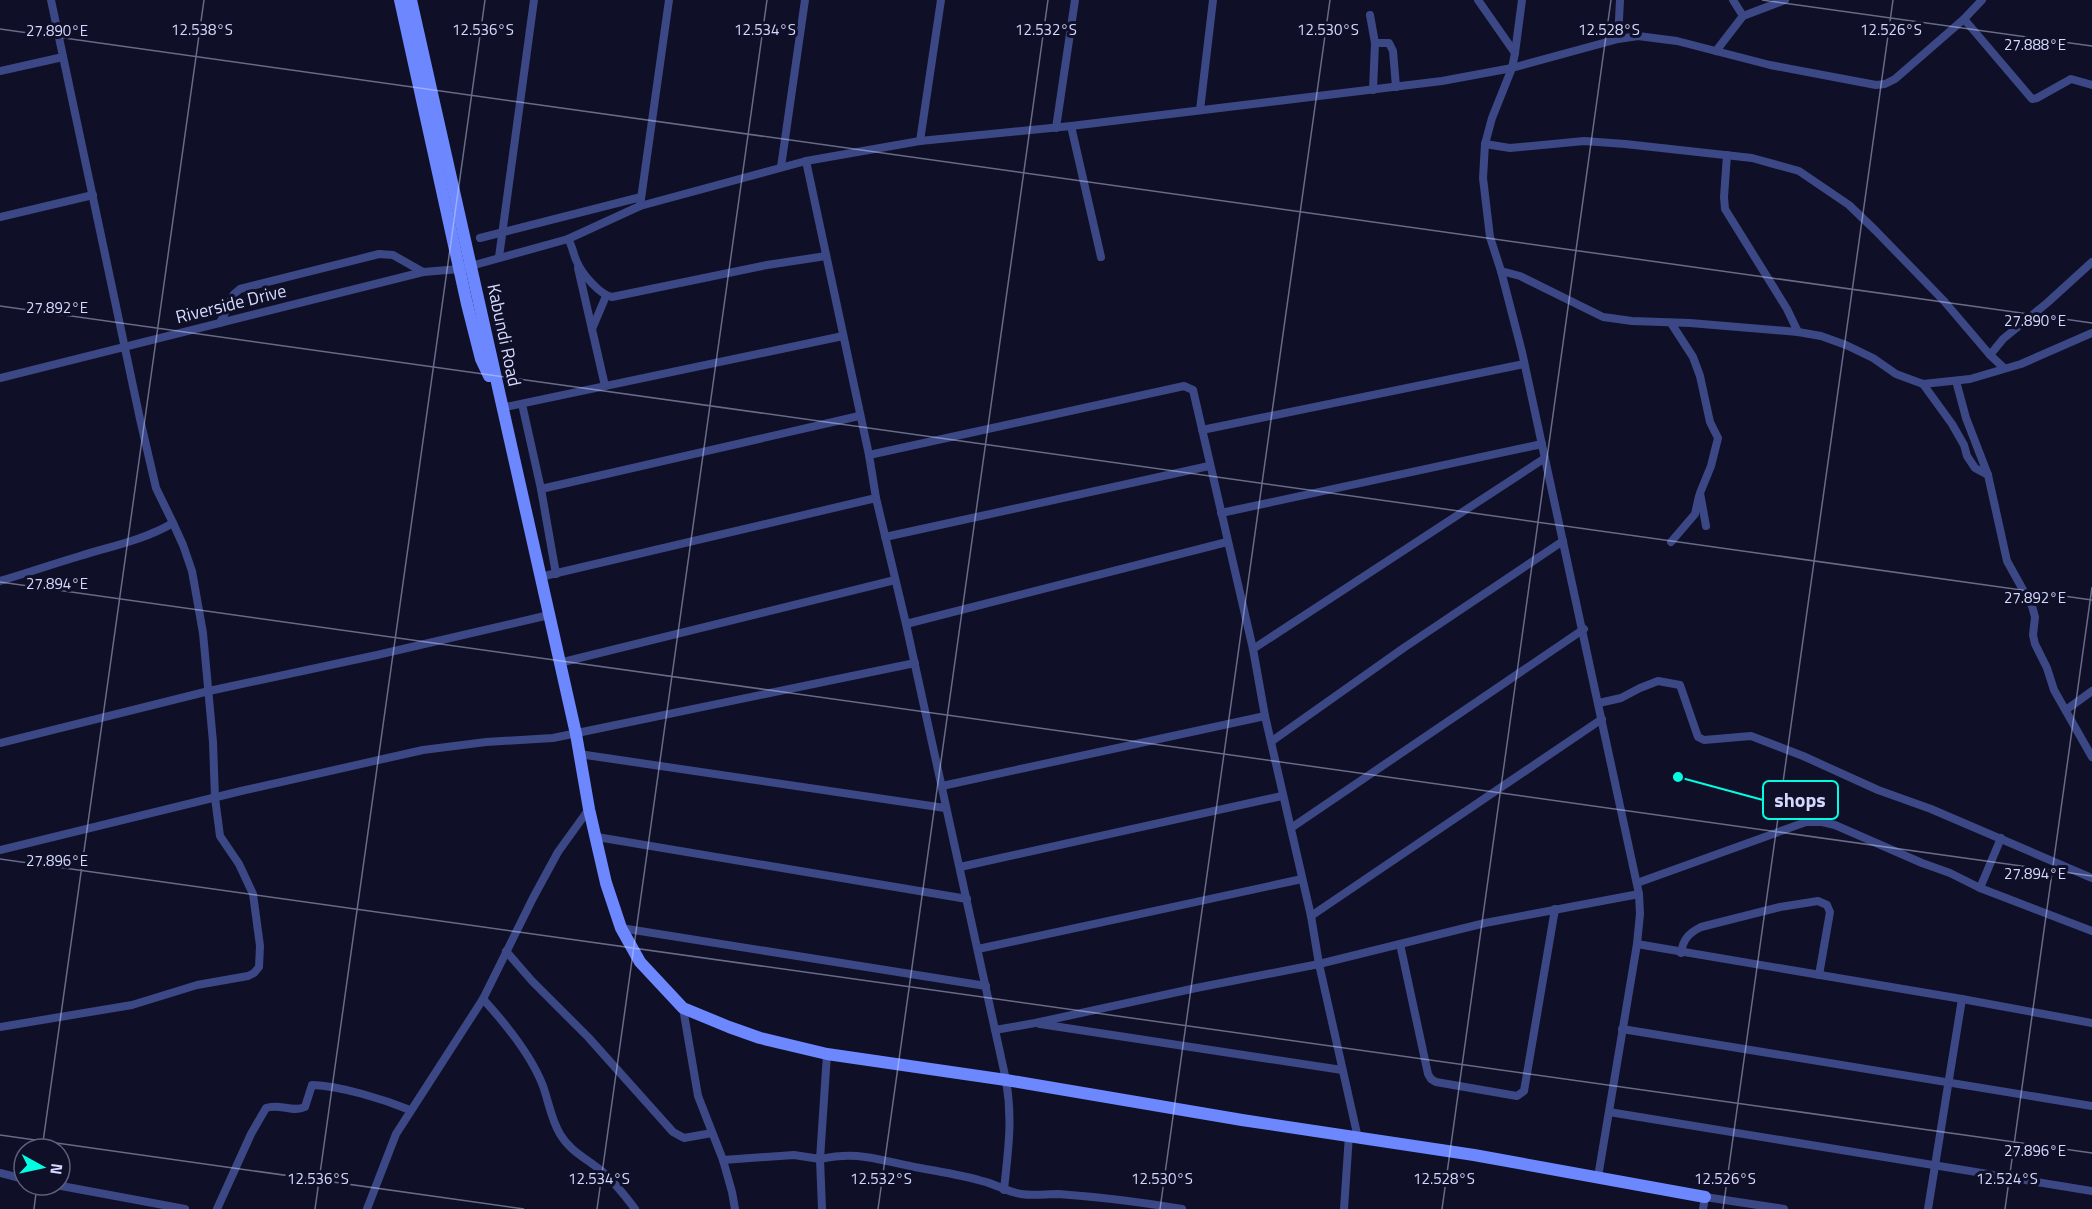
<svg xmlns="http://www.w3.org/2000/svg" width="2092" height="1209" viewBox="0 0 2092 1209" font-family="'Titillium Web',sans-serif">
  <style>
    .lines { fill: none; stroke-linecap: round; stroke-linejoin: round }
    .street { stroke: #3b4885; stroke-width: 8 }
    .secondary { stroke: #6d88fe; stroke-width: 12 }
    .ticks { fill: none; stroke: #d5d9ff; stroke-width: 1.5; stroke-opacity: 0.45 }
    .labels { text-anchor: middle; stroke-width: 6; stroke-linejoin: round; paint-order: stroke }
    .street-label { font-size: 18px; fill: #d5d9ff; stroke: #0f1027 }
    .ticks-label { font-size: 15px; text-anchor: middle; fill: #d5d9ff; stroke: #0f1027; stroke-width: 6; stroke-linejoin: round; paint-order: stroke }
    .leader { fill: none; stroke: #03fde2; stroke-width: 2 }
    .callout-dot { fill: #03fde2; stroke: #0f1027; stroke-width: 2 }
    .callout { fill: #0f1027; stroke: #03fde2; stroke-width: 2 }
    .callout-label { font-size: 20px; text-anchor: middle; font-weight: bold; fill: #d5d9ff }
  </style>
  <rect width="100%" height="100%" fill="#0f1027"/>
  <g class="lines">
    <!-- street -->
    <g class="street">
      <path d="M 51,0 L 140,419 L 156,488 L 173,523"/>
      <path d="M 1478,0 L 1515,53 L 1512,68 L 1492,118 L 1485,144 L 1483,178 L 1490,237 L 1501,271 L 1522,352 L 1639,894 L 1640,914 L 1637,944 L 1598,1177"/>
      <path d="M 1733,0 L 1743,16"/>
      <path d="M 1370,15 L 1375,43 L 1373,90"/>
      <path d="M 1964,19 L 2032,99 L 2037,98 L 2071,79 L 2092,85"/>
      <path d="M 1618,39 L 1620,0"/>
      <path d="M 1375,43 L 1389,43 L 1393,51 L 1396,87"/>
      <path d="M 1716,51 L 1743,16 L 1785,0"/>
      <path d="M 1515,53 L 1522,0"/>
      <path d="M 0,71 L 63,57"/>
      <path d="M 1200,110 L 1213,0"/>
      <path d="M 1071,126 L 1101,257"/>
      <path d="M 1056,128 L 1075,0"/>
      <path d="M 920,141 L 941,0"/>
      <path d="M 1485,144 L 1510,148 L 1584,141 L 1625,144 L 1752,158 L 1799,171 L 1849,205 L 1875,230 L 1944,301 L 1990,355 L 2004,368"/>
      <path d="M 1727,155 L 1724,197 L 1725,209 L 1787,309 L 1798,332"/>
      <path d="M 806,161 L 869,455 L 876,498 L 906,624 L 1006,1080 C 1013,1121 1008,1150 1004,1190"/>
      <path d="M 781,167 L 805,0"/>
      <path d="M 640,206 L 669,0"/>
      <path d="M 0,217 L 93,195"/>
      <path d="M 480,238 L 641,197"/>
      <path d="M 568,239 C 573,247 573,254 577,262 C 582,274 600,295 612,297 L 767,265 L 826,256"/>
      <path d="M 499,257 L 534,0"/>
      <path d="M 578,268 L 605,386"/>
      <path d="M 1501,271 L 1520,276 L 1603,317 L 1632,321 L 1690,323 L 1798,332 L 1821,336 L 1846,345 L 1873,358 L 1896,374 L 1923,384 L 1970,379 L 2021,364 L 2092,333"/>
      <path d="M 220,323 L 234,294 L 240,289 L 379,254 L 393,255 L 423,272"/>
      <path d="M 1671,323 L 1693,357 L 1700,376 L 1710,422 L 1718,438 L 1711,466 L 1700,493 L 1706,526"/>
      <path d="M 592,329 L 606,296"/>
      <path d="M 1990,355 L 2003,339 L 2047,303 L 2092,262"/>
      <path d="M 0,378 L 423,272 L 460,269 L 568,239 L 640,206 L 806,161 L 920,141 L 1071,126 L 1442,81 L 1512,68 L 1618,39 L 1638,36 L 1677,41 L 1770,65 L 1876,85 L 1885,84 L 1895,79 L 1964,19 L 1982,0"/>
      <path d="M 1956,381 L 1966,418 L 1988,475 L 2007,561 L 2032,606 L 2035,617 L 2033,635 L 2035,644 L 2047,668 L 2054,690 L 2092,757"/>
      <path d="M 1923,384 L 1952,424 L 1964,445 L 1967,456 L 1975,468 L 1988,475"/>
      <path d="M 522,404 L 541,489 L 556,574"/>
      <path d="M 501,408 L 843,336"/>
      <path d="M 1202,430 L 1524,364"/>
      <path d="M 869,455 L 1184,386 L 1193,390 L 1253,649 L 1265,716 L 1311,916 L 1319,964 L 1358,1138"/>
      <path d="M 541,489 L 859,416"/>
      <path d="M 1221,513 L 1542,444"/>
      <path d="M 885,537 L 1209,466"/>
      <path d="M 1671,542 L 1695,514 L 1699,496"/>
      <path d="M 540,577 L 876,498"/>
      <path d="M 0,581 C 27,573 53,564 80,556 C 112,546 144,540 173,523 L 183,545 L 192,571 L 203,633 L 213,742 L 215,798 L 220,836 L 239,864 L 253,894 L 260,946 L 259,967 L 254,973 L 248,976 L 197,985 L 132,1005 L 0,1027"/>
      <path d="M 906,624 L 1227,542"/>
      <path d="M 1253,649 L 1545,458"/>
      <path d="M 559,663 L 895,580"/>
      <path d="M 1599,703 L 1621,698 L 1640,688 L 1658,681 L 1680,685 L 1698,737 L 1704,740 L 1751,736 L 1803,756 L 1878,790 L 1931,809 L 2092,878"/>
      <path d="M 2066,710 L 2092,691"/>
      <path d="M 1272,741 L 1405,647 L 1563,541"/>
      <path d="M 0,743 L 209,691 L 377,655 L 549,615"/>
      <path d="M 579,754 L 945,808"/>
      <path d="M 942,786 L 1265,716"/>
      <path d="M 1291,828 L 1584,629"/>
      <path d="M 597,837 L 967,899"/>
      <path d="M 0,850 L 241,791 L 423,750 L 486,742 L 553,738 L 915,663"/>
      <path d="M 960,867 L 1282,796"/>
      <path d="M 1637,883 L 1806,822 L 1822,822 L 1835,825 L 1922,863 L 1950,873 L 1980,888 L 2092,931"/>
      <path d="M 1980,888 L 2001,838"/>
      <path d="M 1311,916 L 1602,719"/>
      <path d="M 621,928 L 986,986"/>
      <path d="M 1400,944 L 1428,1074 L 1431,1079 L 1436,1082 L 1517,1096 L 1524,1091 L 1555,909"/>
      <path d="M 1637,944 L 1962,999 L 2092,1023"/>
      <path d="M 978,949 L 1302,879"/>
      <path d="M 506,951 L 532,981 L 588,1037 L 673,1132 L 684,1138 L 712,1133"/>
      <path d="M 1681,953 C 1683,939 1689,933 1701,927 L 1780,907 L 1818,901 L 1827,905 L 1830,912 L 1819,975"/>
      <path d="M 483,999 C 504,1022 532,1057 543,1086 C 549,1103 551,1119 560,1134 C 571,1153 590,1160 605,1174 C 616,1184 626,1197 635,1209"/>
      <path d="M 683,1008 L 698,1096 L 723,1160 L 732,1192 L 735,1209"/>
      <path d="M 1040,1024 L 1342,1070"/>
      <path d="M 1622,1029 L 2092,1106"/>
      <path d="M 995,1030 L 1035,1023 L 1196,988 L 1319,964 L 1485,923 L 1639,894"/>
      <path d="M 1609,1112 L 2092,1191"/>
      <path d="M 723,1160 L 794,1155 L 820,1159 L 827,1054"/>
      <path d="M 0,1173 L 24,1179"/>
      <path d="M 56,1185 L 185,1209"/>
      <path d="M 217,1209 L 251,1134 L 266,1108 C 279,1103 293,1113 305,1107 L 312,1085 C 341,1086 383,1099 410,1110"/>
      <path d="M 367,1209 L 396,1134 L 483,999 L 533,898 L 558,852 L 589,809"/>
      <path d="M 822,1209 L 820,1159 C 858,1151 874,1159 910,1166 C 934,1171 958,1174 982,1181 C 996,1184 1007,1192 1021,1194 C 1033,1196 1046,1194 1058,1194 C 1099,1197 1141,1202 1182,1209"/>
      <path d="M 1344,1209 L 1349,1135"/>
      <path d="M 1703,1209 L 1705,1197 L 1784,1209"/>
      <path d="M 1928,1209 L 1962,999"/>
    </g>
    <!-- secondary -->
    <g class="secondary">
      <path d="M 400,0 L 467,304 L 481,359 L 489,376"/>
      <path d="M 411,0 L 576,734 L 589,809 L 606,883 L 621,928 L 640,962 L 683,1008 L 729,1027 L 760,1038 L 827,1054 L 1006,1080 L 1242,1120 L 1474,1155 L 1705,1197"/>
    </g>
  </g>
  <!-- ticks -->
  <path class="ticks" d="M 1762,0 L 2092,46M 0,29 L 2092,323M 0,306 L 2092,600M 0,582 L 2092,876M 0,859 L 2092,1153M 0,1135 L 524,1209M 42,1149 L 204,0M 34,1209 L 37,1185M 315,1209 L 485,0M 597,1209 L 767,0M 878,1209 L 1048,0M 1160,1209 L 1330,0M 1442,1209 L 1611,0M 1723,1209 L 1893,0M 2005,1209 L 2092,587"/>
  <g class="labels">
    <!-- street labels -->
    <g class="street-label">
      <text transform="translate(231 304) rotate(-14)" y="6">Riverside Drive</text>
      <text transform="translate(504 335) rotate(78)" y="6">Kabundi Road</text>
    </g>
  </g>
  <g class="ticks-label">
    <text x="202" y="35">12.538°S</text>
    <text x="483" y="35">12.536°S</text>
    <text x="765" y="35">12.534°S</text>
    <text x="1046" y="35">12.532°S</text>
    <text x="1328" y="35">12.530°S</text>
    <text x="1609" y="35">12.528°S</text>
    <text x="1891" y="35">12.526°S</text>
    <text x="57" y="36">27.890°E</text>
    <text x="2035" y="50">27.888°E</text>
    <text x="57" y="313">27.892°E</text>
    <text x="2035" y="326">27.890°E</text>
    <text x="57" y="589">27.894°E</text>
    <text x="2035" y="603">27.892°E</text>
    <text x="57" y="866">27.896°E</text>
    <text x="2035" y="879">27.894°E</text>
    <text x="2035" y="1156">27.896°E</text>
    <text x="318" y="1184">12.536°S</text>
    <text x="599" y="1184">12.534°S</text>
    <text x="881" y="1184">12.532°S</text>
    <text x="1162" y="1184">12.530°S</text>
    <text x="1444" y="1184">12.528°S</text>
    <text x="1725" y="1184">12.526°S</text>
    <text x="2007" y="1184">12.524°S</text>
  </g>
  <!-- callouts -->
  <path class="leader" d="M1678 777L1763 800"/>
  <circle class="callout-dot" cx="1678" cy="777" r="6"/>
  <rect class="callout" x="1763" y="781" width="75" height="38" rx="6"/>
  <g class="callout-label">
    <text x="1800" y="807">shops</text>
  </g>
  <!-- north arrow -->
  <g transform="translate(42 1167) rotate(98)"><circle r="28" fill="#0f1027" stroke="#5e607d" stroke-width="1.5"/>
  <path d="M0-4.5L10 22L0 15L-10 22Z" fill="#03fde2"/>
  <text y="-9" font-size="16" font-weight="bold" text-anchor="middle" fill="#d5d9ff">N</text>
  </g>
</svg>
